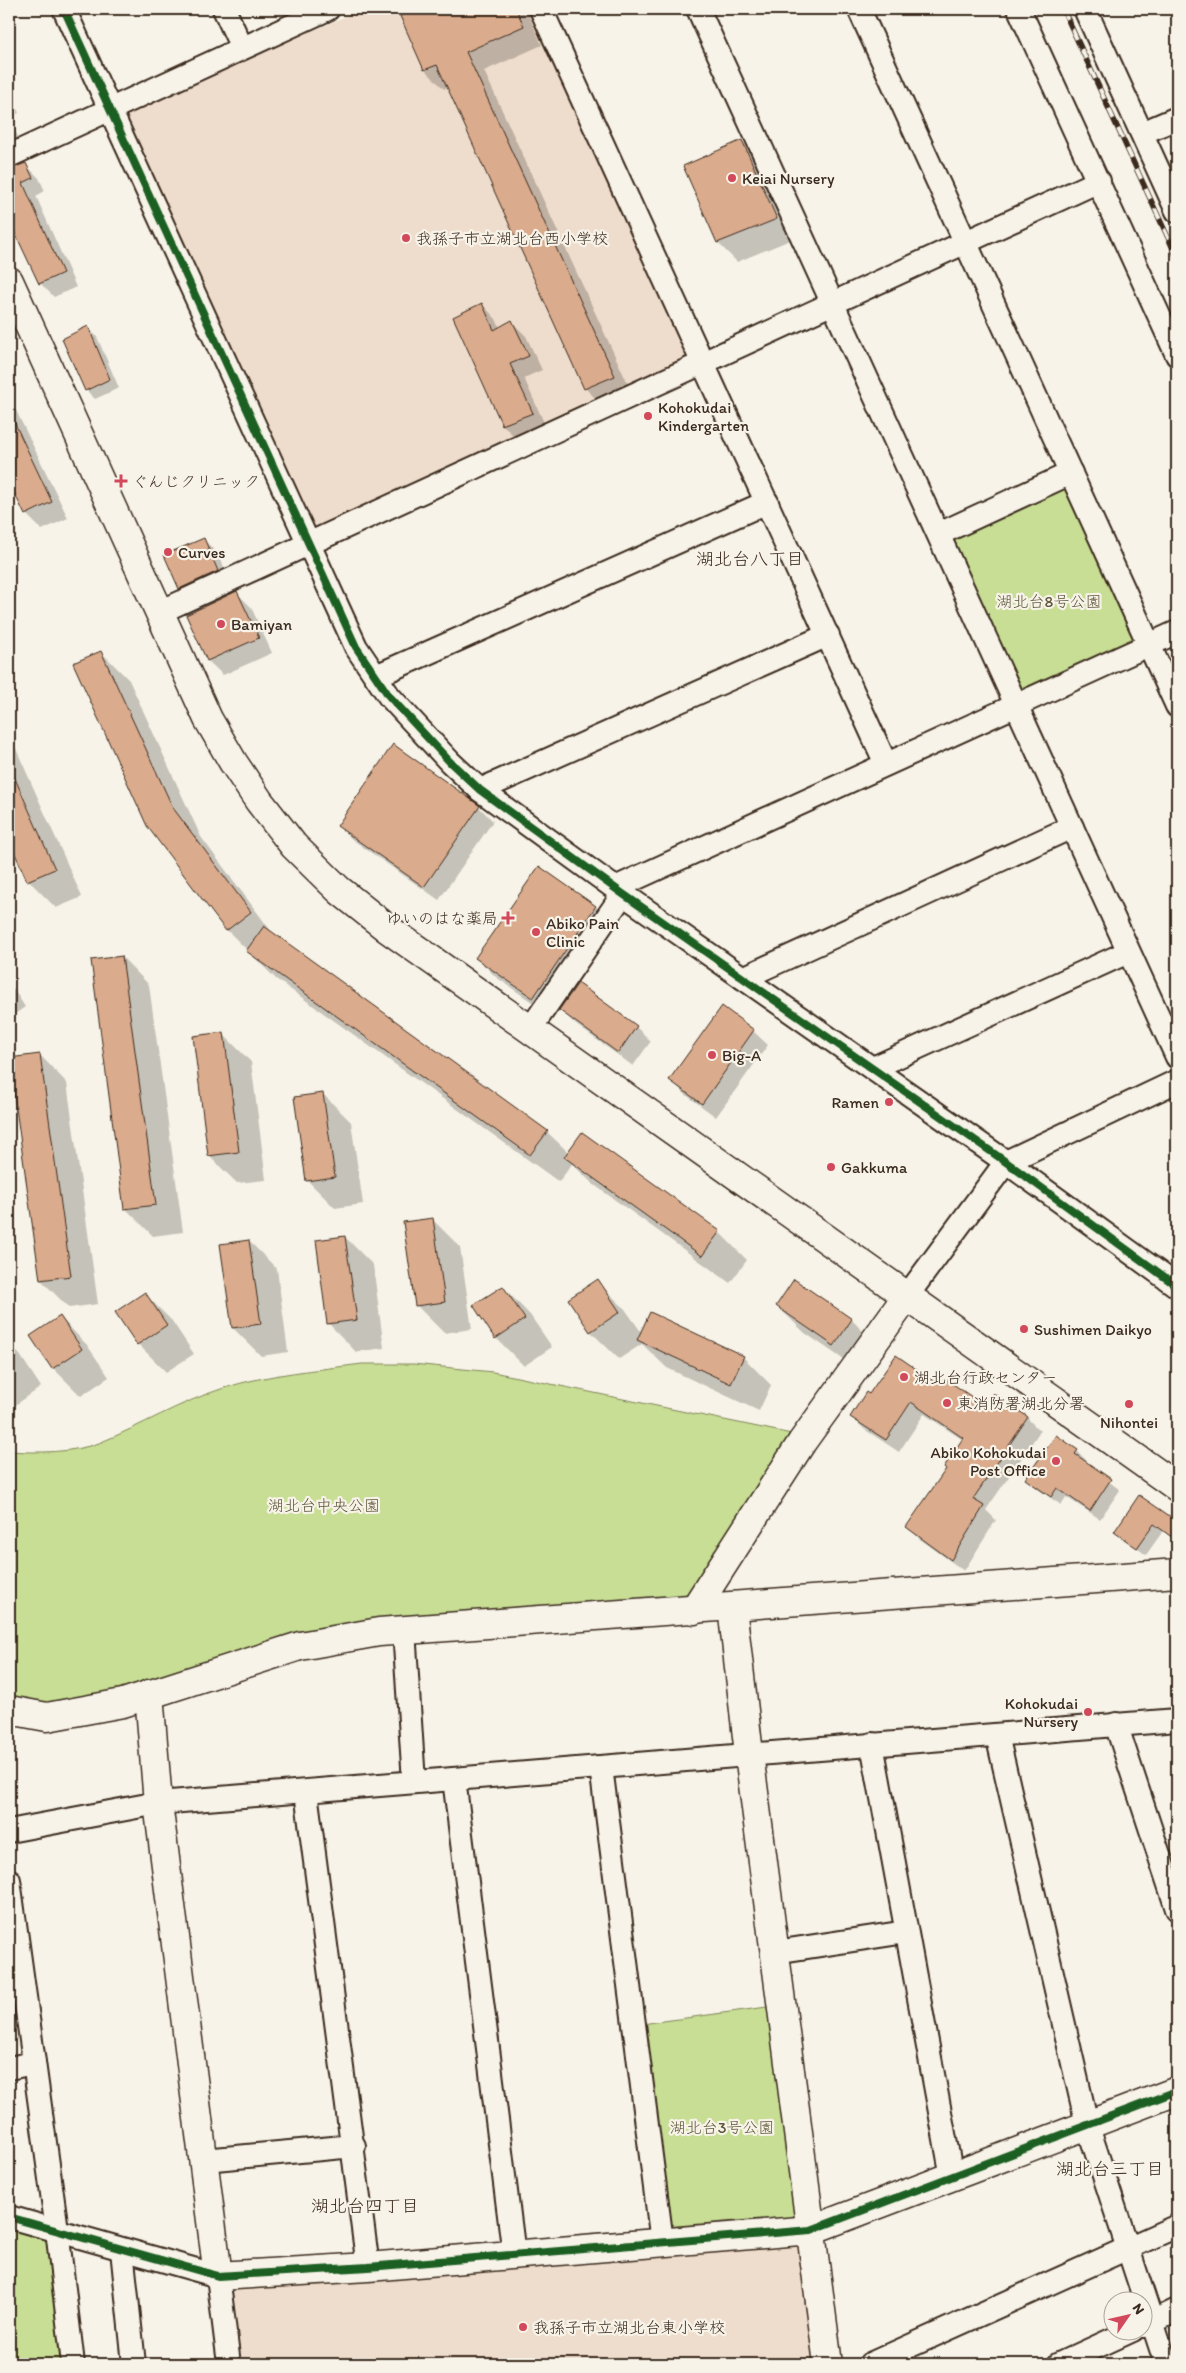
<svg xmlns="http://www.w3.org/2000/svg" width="1186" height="2373" viewBox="0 0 1186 2373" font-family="Itim,'Klee One',sans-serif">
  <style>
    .built { fill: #edc }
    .green { fill: #c7de94; stroke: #818459 }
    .shadow { fill: #0003 }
    .building { fill: #daab8c; stroke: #3b2a1e }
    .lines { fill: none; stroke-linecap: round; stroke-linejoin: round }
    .street-casing { stroke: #3b2a1e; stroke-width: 26 }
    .secondary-casing { stroke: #3b2a1e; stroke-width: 31 }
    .street { stroke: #f7f3e8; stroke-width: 22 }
    .secondary { stroke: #f7f3e8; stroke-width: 28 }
    .rail-casing { stroke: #3b2a1e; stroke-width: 5.5 }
    .rail { stroke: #f7f3e8; stroke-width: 4; stroke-dasharray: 11; stroke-linecap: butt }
    .cycleway-casing { stroke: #f7f3e8; stroke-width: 11 }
    .cycleway { stroke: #1b5e20; stroke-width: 8 }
    .poi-dot { fill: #d1495b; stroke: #f7f3e8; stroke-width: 2 }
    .labels { text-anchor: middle; stroke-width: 4.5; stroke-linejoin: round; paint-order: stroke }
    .poi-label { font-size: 16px; fill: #3b2a1e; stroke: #f7f3e8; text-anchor: start }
    .park-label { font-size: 16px; fill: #5e573c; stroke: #f7f3e8 }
    .neighbourhood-label { font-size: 18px; fill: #3b2a1e; stroke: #f7f3e8 }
  </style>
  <rect width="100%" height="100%" fill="#f7f3e8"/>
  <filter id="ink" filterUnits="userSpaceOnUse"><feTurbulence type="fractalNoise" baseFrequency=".02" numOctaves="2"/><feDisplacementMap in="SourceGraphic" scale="10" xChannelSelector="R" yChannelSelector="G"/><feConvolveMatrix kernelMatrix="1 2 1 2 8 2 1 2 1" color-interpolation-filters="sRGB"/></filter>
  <g filter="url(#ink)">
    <!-- built -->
    <g class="built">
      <path d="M 362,9 L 529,9 L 690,360 L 313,533 L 122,115 Z"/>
      <path d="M 798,2245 L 813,2364 L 242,2364 L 233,2290 Z"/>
    </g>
    <!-- green -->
    <g class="green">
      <path d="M 1071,473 L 1149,644 L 1016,704 L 939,534 Z"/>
      <path d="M 362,1364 L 413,1364 L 493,1372 L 806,1437 L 694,1610 L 379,1632 L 123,1703 L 9,1710 L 9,1451 C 38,1453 71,1453 99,1443 C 141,1426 180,1402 224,1388 C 268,1374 316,1370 362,1364 Z"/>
      <path d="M 782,2005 L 811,2230 L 662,2242 L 634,2025 Z"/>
      <path d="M 9,2217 L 57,2230 L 73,2364 L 9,2364 Z"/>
    </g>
    <!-- shadow -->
    <g class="shadow">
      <path d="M 418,9 L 526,9 L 542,45 L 484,71 L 633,395 L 604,407 L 585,388 L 448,87 L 444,89 L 425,70 L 402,17 Z"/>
      <path d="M 9,92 L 19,113 L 9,118 L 26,153 L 12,162 L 9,169 Z"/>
      <path d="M 742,141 L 761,160 L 795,238 L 737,262 L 718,243 L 684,166 Z"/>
      <path d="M 25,164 L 39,178 L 45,191 L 36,196 L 76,287 L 54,297 L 40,283 L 9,217 L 9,170 Z"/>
      <path d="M 482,304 L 496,319 L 500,328 L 512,322 L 526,336 L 542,370 L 524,378 L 546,427 L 517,439 L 503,425 Z"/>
      <path d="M 88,328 L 97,337 L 119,388 L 95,399 L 86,390 Z"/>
      <path d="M 9,396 L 68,518 L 42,530 L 26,514 L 9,479 Z"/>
      <path d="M 204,540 L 218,554 L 232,585 L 195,602 L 180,588 Z"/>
      <path d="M 237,593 L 251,607 L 272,653 L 223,675 L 208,661 L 188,615 Z"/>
      <path d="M 101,652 L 129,680 L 201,837 L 274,935 L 547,1132 L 568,1152 L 719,1232 L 747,1260 L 730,1283 L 593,1184 L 572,1164 L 559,1182 L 276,979 L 227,930 Z"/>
      <path d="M 9,733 L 82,897 L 56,908 L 28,880 L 9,837 Z"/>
      <path d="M 479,807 L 493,821 L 439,900 L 353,840 L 338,826 Z"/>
      <path d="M 539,867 L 596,907 L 615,926 L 552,1016 L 496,977 L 477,958 Z"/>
      <path d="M 122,957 L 149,985 L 183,1232 L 153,1236 L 125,1208 Z"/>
      <path d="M 9,982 L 25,1007 L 9,1018 Z"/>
      <path d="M 578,985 L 636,1027 L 651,1041 L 633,1066 L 575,1024 L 561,1010 Z"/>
      <path d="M 753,1031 L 768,1045 L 716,1117 L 685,1094 L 671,1080 Z"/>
      <path d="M 223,1034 L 251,1062 L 266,1180 L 237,1183 L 209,1156 Z"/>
      <path d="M 40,1055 L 67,1083 L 98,1304 L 69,1308 L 41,1280 Z"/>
      <path d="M 323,1094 L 351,1122 L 363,1204 L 335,1208 L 307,1180 Z"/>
      <path d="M 432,1219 L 460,1247 L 472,1329 L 444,1333 L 416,1305 Z"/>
      <path d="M 345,1237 L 373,1265 L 384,1348 L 356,1352 L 329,1324 Z"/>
      <path d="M 249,1241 L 277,1269 L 288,1352 L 261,1356 L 233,1328 Z"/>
      <path d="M 597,1281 L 625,1309 L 642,1333 L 743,1357 L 771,1385 L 759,1411 L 667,1368 L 642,1344 L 619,1359 L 591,1332 L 570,1300 Z"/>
      <path d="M 794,1281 L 852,1320 L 879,1348 L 863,1373 L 805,1333 L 777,1306 Z"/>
      <path d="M 503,1287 L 530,1315 L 552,1347 L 524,1366 L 496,1338 Z"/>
      <path d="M 144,1293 L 172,1321 L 194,1354 L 166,1372 L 138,1344 L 117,1312 Z"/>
      <path d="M 60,1317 L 87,1345 L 109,1377 L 81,1396 L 53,1368 Z"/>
      <path d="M 9,1344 L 20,1355 L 41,1387 L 14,1406 L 9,1401 Z"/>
      <path d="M 936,1384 L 985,1408 L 994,1395 L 1027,1418 L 1040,1431 L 986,1510 L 996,1520 L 964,1571 L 920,1539 L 907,1526 L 947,1469 L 963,1440 L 924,1414 L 899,1452 L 864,1429 L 852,1417 L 869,1396 Z"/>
      <path d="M 1077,1451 L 1086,1460 L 1085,1463 L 1120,1490 L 1100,1519 L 1066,1497 L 1061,1505 L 1036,1488 L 1027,1479 Z"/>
      <path d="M 1140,1497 L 1177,1523 L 1177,1542 L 1163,1531 L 1146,1555 L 1116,1532 Z"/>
    </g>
    <!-- building -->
    <g class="building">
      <path d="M 415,9 L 516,9 L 524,26 L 466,52 L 615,376 L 584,389 L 437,65 L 424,70 L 400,16 Z"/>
      <path d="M 742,140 L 777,219 L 717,243 L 683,166 Z"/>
      <path d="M 26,163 L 33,178 L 23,183 L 63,273 L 39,284 L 9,220 L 9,169 Z"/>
      <path d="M 482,303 L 494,330 L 512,320 L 529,356 L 510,364 L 533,413 L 502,425 L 453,317 Z"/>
      <path d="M 88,326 L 110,379 L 85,391 L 62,339 Z"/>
      <path d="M 9,411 L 52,502 L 25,515 L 9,482 Z"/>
      <path d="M 204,538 L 218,571 L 179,589 L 164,555 Z"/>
      <path d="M 237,591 L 259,638 L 207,661 L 186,615 Z"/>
      <path d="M 101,651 L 173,808 L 251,912 L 226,931 L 147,826 L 73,663 Z"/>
      <path d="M 393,744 L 480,806 L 424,887 L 337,826 Z"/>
      <path d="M 9,765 L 55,869 L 27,881 L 9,840 Z"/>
      <path d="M 539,866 L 596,906 L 533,998 L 475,958 Z"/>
      <path d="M 264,926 L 548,1131 L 530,1155 L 246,951 Z"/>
      <path d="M 122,956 L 156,1205 L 124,1209 L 91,960 Z"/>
      <path d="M 578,983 L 637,1026 L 618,1053 L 559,1010 Z"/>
      <path d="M 722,1006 L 754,1030 L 702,1104 L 669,1080 Z"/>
      <path d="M 224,1032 L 239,1152 L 208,1156 L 193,1036 Z"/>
      <path d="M 40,1054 L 71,1276 L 40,1280 L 9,1058 Z"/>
      <path d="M 323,1093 L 335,1177 L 306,1181 L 294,1097 Z"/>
      <path d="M 582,1132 L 720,1231 L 702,1256 L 564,1157 Z"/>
      <path d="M 433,1218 L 445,1302 L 415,1306 L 403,1222 Z"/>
      <path d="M 345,1236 L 357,1320 L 327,1324 L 316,1240 Z"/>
      <path d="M 249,1240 L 261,1324 L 232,1328 L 220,1244 Z"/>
      <path d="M 598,1279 L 620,1312 L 590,1332 L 568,1299 Z"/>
      <path d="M 794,1279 L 852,1319 L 834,1346 L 776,1306 Z"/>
      <path d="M 503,1286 L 525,1319 L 495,1339 L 473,1305 Z"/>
      <path d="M 145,1292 L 167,1325 L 137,1345 L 115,1312 Z"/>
      <path d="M 650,1312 L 744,1356 L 731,1384 L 637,1340 Z"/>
      <path d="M 60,1316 L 82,1349 L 52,1369 L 30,1336 Z"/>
      <path d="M 896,1355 L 935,1382 L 940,1375 L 985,1406 L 993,1393 L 1028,1417 L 973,1499 L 984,1506 L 951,1560 L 906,1527 L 946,1469 L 944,1467 L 963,1438 L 911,1402 L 886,1440 L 850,1417 L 866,1392 L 869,1394 Z"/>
      <path d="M 1056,1435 L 1078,1450 L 1075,1454 L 1111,1479 L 1090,1511 L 1057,1488 L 1051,1497 L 1025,1479 Z"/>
      <path d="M 1139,1495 L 1177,1521 L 1177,1541 L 1154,1524 L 1137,1548 L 1114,1532 Z"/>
    </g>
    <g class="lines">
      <defs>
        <g id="street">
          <path d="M 64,9 L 356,647 L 389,696 L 450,762 L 480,790 L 623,894 L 1006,1162 L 1177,1286"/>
          <path d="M 224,9 L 242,48"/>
          <path d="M 541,9 L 886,764"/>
          <path d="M 698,9 L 1177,1057"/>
          <path d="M 859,9 L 1177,706"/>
          <path d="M 1019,9 L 1177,355"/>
          <path d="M 1085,9 L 1177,211"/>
          <path d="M 1142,133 L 1177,118"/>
          <path d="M 9,156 L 328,9"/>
          <path d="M 939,534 L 1071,473"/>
          <path d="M 160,612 L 1099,181"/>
          <path d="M 376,676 L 767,502"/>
          <path d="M 480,790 L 828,635"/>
          <path d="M 615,888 L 1177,632"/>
          <path d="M 743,978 L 1072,827"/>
          <path d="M 531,1028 L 623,894"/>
          <path d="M 873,1068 L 1128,952"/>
          <path d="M 907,1296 L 1006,1162 L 1177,1081"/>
          <path d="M 404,1630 L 414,1782"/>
          <path d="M 1116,1724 L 1177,1909"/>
          <path d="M 997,1735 L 1087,2124 L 1166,2364"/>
          <path d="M 872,1744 L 952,2177"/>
          <path d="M 601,1767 L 662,2242"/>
          <path d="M 454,1779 L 514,2255"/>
          <path d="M 306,1792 L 368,2267"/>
          <path d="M 9,1831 L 158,1803 L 1177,1720"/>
          <path d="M 9,1880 L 57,2230 L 73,2364"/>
          <path d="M 775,1952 L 906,1932"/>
          <path d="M 9,2068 L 34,2063"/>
          <path d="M 204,2160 L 354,2146"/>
          <path d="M 9,2217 L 218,2276 L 229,2364"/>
          <path d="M 122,2250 L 134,2364"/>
          <path d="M 1144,2326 L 1177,2310"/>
          <path d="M 870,2364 L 1177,2226"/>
          <path d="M 1059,2364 L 1133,2330"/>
        </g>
        <g id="secondary">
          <path d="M 9,281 L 208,719 L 233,762 L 259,801 L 294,846 L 339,890 L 388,929 L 1177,1487"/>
          <path d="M 732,1607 L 749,1754 L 828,2364"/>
          <path d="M 694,1610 L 802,1442 L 907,1296"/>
          <path d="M 149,1694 L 158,1803 L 218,2276 L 368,2267 L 811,2230 L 1177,2091"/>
          <path d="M 9,1710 L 47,1717 L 123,1703 L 300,1646 L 379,1632 L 1177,1573"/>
        </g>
      </defs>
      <!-- street casing -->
      <use href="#street" class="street-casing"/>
      <!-- secondary casing -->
      <use href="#secondary" class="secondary-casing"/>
      <!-- street -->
      <use href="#street" class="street"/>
      <!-- secondary -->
      <use href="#secondary" class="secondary"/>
      <defs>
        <path id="rail" d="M 1063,9 L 1177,257"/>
      </defs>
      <!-- rail casing -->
      <use href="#rail" class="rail-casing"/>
      <!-- rail -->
      <use href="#rail" class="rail"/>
      <defs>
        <g id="cycleway">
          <path d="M 64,9 L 356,647 L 389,696 L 450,762 L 480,790 L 623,894 L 1006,1162 L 1177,1286"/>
          <path d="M 9,2217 L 218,2276 L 368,2267 L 811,2230 L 1177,2091"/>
        </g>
      </defs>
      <!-- cycleway casing -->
      <use href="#cycleway" class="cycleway-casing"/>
      <!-- cycleway -->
      <use href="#cycleway" class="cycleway"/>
    </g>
  </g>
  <!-- markers -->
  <g class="poi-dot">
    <circle cx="732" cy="178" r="5"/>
    <circle cx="406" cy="238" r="5"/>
    <circle cx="648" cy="416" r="5"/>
    <path d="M118.5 473.5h5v5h5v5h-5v5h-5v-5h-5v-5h5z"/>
    <circle cx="168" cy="552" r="5"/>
    <circle cx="221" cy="624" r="5"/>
    <path d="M505.5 910.5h5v5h5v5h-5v5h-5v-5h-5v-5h5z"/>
    <circle cx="536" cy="932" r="5"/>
    <circle cx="712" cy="1055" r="5"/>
    <circle cx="889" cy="1102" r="5"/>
    <circle cx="831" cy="1167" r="5"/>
    <circle cx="1024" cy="1329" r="5"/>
    <circle cx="904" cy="1377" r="5"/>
    <circle cx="947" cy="1403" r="5"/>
    <circle cx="1129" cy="1404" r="5"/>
    <circle cx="1056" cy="1461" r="5"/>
    <circle cx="1088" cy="1712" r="5"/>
    <circle cx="523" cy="2327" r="5"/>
  </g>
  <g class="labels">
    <!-- poi labels -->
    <g class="poi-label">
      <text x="742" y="184">Keiai Nursery</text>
      <text x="416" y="244">我孫子市立湖北台西小学校</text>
      <text x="658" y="413">Kohokudai<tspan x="658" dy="18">Kindergarten</tspan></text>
      <text x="132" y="487">ぐんじクリニック</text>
      <text x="178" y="558">Curves</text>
      <text x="231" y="630">Bamiyan</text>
      <text x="498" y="924" text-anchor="end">ゆいのはな薬局</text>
      <text x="546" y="929">Abiko Pain<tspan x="546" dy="18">Clinic</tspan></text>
      <text x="722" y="1061">Big-A</text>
      <text x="879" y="1108" text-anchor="end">Ramen</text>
      <text x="841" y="1173">Gakkuma</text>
      <text x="1034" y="1335">Sushimen Daikyo</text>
      <text x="914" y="1383">湖北台行政センター</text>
      <text x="957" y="1409">東消防署湖北分署</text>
      <text x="1129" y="1428" text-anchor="middle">Nihontei</text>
      <text x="1046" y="1458" text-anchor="end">Abiko Kohokudai<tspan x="1046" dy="18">Post Office</tspan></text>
      <text x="1078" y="1709" text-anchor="end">Kohokudai<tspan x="1078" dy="18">Nursery</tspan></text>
      <text x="533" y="2333">我孫子市立湖北台東小学校</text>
    </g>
    <!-- park labels -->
    <g class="park-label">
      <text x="1049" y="607">湖北台8号公園</text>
      <text x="324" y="1511">湖北台中央公園</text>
      <text x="722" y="2133">湖北台3号公園</text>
    </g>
    <!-- neighbourhood labels -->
    <g class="neighbourhood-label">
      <text x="750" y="565">湖北台八丁目</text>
      <text x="1110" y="2175">湖北台三丁目</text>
      <text x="365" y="2212">湖北台四丁目</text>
    </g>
  </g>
  <!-- margin -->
  <rect width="1186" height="2373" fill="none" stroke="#f7f3e8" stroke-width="30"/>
  <rect x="15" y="15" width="1156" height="2343" fill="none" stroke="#3b2a1e" stroke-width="2" filter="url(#ink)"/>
  <!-- north arrow -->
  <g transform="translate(1128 2316) rotate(56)"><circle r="24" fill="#f7f3e8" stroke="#aca397"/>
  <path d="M0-4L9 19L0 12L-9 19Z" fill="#d1495b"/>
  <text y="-8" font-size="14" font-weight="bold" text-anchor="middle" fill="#3b2a1e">N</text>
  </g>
</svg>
